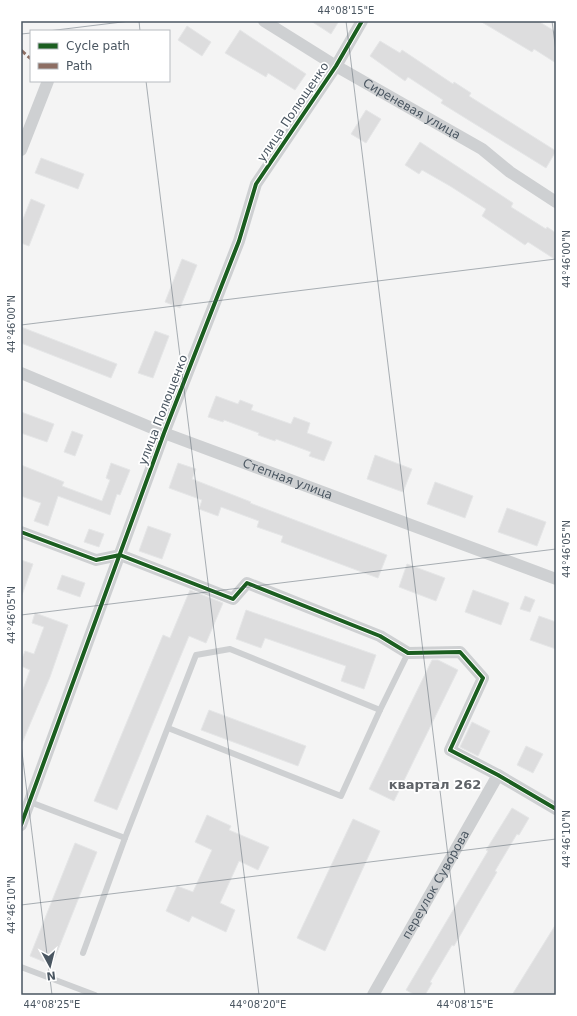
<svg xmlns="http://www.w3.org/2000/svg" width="577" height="1016" viewBox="0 0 577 1016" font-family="'DejaVu Sans',sans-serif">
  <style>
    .building { fill: #ddddde; stroke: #e5e6e7 }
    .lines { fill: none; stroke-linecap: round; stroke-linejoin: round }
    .service { stroke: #ced0d2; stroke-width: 6 }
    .minor { stroke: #ced0d2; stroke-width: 12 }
    .quiet { stroke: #8d6e63; stroke-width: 3; stroke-dasharray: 6 3; stroke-linecap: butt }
    .cycleway-casing { stroke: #fff; stroke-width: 6 }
    .cycleway { stroke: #1b5e20; stroke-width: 4 }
    .ticks { fill: none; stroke: #4a5661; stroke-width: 1; stroke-opacity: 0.45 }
    .labels { text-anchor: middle; stroke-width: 3.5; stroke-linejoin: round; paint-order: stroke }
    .street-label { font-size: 12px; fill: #4a5661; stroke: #fff }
    .neighbourhood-label { font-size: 13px; font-weight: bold; fill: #5f6368; stroke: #fff }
    .neatline { fill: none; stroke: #4a5661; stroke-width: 1.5 }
    .ticks-label { font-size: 10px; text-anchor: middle; fill: #4a5661 }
  </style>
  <rect width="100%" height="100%" fill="#f4f4f4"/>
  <!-- building -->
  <g class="building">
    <path d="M 311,21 L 339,21 L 331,34 Z"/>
    <path d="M 480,21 L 538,21 L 556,32 L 556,63 L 534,49 L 532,52 Z"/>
    <path d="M 187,26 L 211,42 L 202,56 L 178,40 Z"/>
    <path d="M 240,30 L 306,74 L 295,90 L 268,73 L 266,77 L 225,53 Z"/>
    <path d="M 380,41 L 400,53 L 402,50 L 453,84 L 454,82 L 471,93 L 469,96 L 556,151 L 546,168 L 441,103 L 443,100 L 408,77 L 405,81 L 370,56 Z"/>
    <path d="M 366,110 L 381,119 L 366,143 L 351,134 Z"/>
    <path d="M 420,142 L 513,203 L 511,207 L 546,229 L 547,227 L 556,233 L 556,260 L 528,242 L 525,245 L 482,216 L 486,209 L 450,186 L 422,170 L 419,174 L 405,165 Z"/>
    <path d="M 41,158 L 84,174 L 78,189 L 35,173 Z"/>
    <path d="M 31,199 L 45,205 L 29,246 L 21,243 L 21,224 Z"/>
    <path d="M 182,259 L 197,265 L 180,308 L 165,302 Z"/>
    <path d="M 21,327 L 117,364 L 111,378 L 21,343 Z"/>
    <path d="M 155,331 L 169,336 L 153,378 L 138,373 Z"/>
    <path d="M 216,396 L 238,404 L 240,400 L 253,405 L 251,410 L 291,424 L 294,417 L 310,423 L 307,433 L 332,442 L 324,461 L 309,456 L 311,452 L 276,439 L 275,441 L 258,435 L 259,433 L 224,420 L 223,422 L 208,417 Z"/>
    <path d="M 21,412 L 54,424 L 47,442 L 21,433 Z"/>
    <path d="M 72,431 L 83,435 L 75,456 L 64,452 Z"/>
    <path d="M 375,455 L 412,469 L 403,492 L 367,479 Z"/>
    <path d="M 111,463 L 130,470 L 120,495 L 117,494 L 110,515 L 58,496 L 48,526 L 34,521 L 41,503 L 21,496 L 21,465 L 64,482 L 62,486 L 102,501 L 110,480 L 106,478 Z"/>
    <path d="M 178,463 L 196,469 L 192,479 L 251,502 L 250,503 L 387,555 L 378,578 L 281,542 L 283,536 L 257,527 L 259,521 L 221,507 L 218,516 L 199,509 L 202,500 L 169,488 Z"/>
    <path d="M 435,482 L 473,496 L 465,518 L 427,504 Z"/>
    <path d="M 507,508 L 546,522 L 537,546 L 498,532 Z"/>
    <path d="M 148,526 L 171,534 L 162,559 L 139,551 Z"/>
    <path d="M 89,529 L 104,534 L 99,547 L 84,542 Z"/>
    <path d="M 21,560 L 33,564 L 22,595 L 21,594 Z"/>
    <path d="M 407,564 L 445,578 L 436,601 L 399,587 Z"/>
    <path d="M 62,575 L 85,583 L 80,597 L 57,589 Z"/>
    <path d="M 190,590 L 223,603 L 206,643 L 189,636 L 117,810 L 94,801 L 163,635 L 170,638 Z"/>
    <path d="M 473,590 L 509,603 L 501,625 L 465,612 Z"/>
    <path d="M 525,596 L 535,600 L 530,612 L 520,609 Z"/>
    <path d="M 246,610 L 376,655 L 364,689 L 341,681 L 346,666 L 265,638 L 261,648 L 236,639 Z"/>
    <path d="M 35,613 L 68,625 L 50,677 L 22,743 L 21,695 L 30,670 L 21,666 L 21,661 L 25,651 L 34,654 L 44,627 L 32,623 Z"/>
    <path d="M 539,616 L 556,622 L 556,649 L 530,640 Z"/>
    <path d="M 432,660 L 438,660 L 458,670 L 394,801 L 369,789 Z"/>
    <path d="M 209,710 L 306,746 L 298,766 L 201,730 Z"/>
    <path d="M 472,722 L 490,731 L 478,756 L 460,747 Z"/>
    <path d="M 526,746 L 543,754 L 533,773 L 517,765 Z"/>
    <path d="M 512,808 L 529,818 L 519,835 L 517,834 L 495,871 L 497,872 L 480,901 L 454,946 L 452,945 L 430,982 L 432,983 L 425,995 L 415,995 L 406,990 L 488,851 L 486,850 Z"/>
    <path d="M 207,815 L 231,826 L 229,830 L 269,847 L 258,870 L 239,861 L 220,903 L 235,910 L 226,932 L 192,916 L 189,922 L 166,911 L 177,886 L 193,892 L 212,850 L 195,842 Z"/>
    <path d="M 353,819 L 380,831 L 325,951 L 297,938 Z"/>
    <path d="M 75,843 L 97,852 L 52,965 L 30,956 Z"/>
    <path d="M 556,924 L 556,995 L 512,995 Z"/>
  </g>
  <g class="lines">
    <!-- service -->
    <g class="service">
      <path d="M 380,710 L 408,653"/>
      <path d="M 30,802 L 125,838 L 196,655 L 230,649 L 380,710 L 341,796 L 168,728"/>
      <path d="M 83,953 L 125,838"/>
      <path d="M 21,967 L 95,995"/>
    </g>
    <!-- minor -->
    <g class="minor">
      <path id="s1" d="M 264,21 L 336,66 L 482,149 L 510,172 L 556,202"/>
      <path d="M 21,150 L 48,81"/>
      <path id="s2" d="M 21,373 L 164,433 L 556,579"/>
      <path d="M 21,532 L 96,560 L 120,555 L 233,599 L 247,583 L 380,636 L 408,653 L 460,652 L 483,678 L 450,750 L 498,775 L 556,809"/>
      <path d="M 21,825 L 164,433 L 239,241 L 256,184 L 336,66 L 362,21"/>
      <path id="s3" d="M 373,995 L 498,775"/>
    </g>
    <!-- quiet -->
    <path class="quiet" d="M 21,50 L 31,59"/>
    <defs>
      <g id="cycleway">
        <path d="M 21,532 L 96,560 L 120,555 L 233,599 L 247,583 L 380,636 L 408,653 L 460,652 L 483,678 L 450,750 L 498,775 L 556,809"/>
        <path d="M 21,825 L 164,433 L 239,241 L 256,184 L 336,66 L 362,21"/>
      </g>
    </defs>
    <!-- cycleway casing -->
    <use href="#cycleway" class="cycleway-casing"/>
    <!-- cycleway -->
    <use href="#cycleway" class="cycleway"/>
  </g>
  <!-- ticks -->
  <path class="ticks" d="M 139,21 L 140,31M 346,21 L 465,995M 552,21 L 556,51M 48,31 L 130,21M 21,34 L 31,33M 146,81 L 259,995M 21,325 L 556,259M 21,615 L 556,549M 21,744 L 52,995M 21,905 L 556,839"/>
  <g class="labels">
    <!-- street labels -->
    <g class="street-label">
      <text dy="4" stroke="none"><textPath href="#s1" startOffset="172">Сиреневая улица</textPath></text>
      <text transform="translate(293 112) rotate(-56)" y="4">улица Полющенко</text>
      <text transform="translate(163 410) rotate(-69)" y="4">улица Полющенко</text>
      <text dy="4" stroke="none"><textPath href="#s2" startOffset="287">Степная улица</textPath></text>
      <text dy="4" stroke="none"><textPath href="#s3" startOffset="127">переулок Суворова</textPath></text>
    </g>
    <!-- neighbourhood labels -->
    <g class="neighbourhood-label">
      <text x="435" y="789">квартал 262</text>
    </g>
  </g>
  <!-- border -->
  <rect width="577" height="1016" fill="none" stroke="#ffffff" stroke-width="44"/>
  <!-- legend -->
  <rect x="30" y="30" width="140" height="52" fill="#ffffff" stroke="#b7bbc0"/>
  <rect x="38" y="43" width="20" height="6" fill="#1b5e20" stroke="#b7bbc0"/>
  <text x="66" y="50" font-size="12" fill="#4a5661">Cycle path</text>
  <rect x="38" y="63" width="20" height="6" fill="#8d6e63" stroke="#b7bbc0"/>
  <text x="66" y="70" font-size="12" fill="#4a5661">Path</text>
  <!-- north arrow -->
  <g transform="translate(50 966) rotate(173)" stroke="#ffffff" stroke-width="3" paint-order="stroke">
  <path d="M0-3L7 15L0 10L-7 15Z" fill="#4a5661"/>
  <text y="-6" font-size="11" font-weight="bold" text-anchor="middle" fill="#4a5661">N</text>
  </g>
  <rect x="22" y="22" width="533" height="972" class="neatline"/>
  <g class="ticks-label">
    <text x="346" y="14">44°08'15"E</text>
    <text transform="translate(566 259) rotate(-90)" y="4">44°46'00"N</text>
    <text transform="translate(11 324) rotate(-90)" y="4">44°46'00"N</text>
    <text transform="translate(566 549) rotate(-90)" y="4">44°46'05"N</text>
    <text transform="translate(11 615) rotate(-90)" y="4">44°46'05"N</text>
    <text transform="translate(566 839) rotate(-90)" y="4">44°46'10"N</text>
    <text transform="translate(11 905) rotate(-90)" y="4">44°46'10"N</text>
    <text x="52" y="1008">44°08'25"E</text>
    <text x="258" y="1008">44°08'20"E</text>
    <text x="465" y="1008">44°08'15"E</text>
  </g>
</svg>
